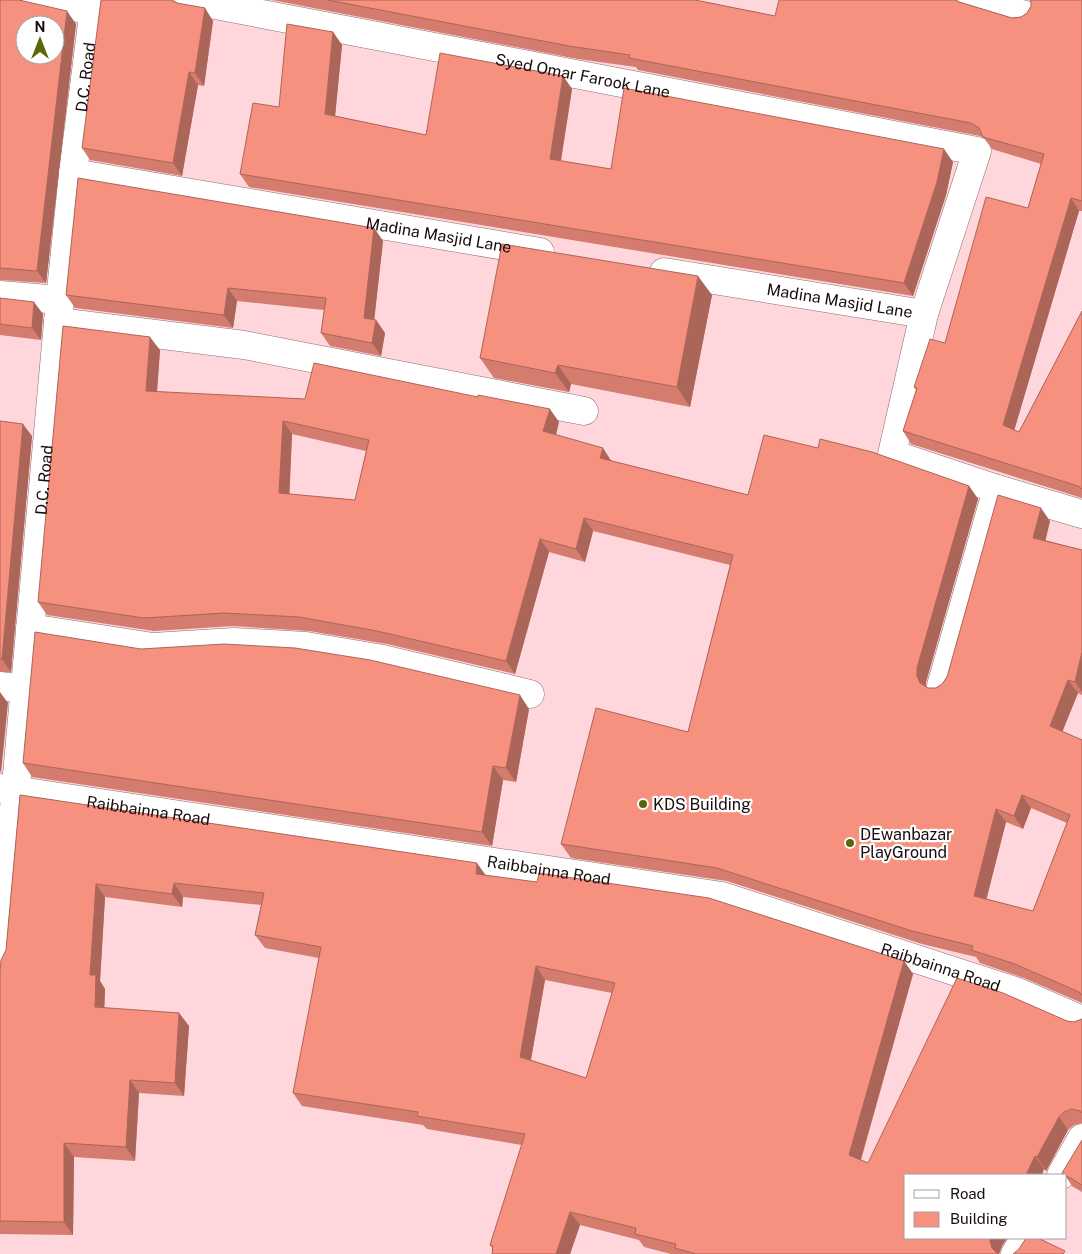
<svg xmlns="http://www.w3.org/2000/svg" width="1082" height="1254" viewBox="0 0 1082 1254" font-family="'Public Sans',sans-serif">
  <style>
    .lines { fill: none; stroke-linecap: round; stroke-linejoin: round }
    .street-casing { stroke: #8f6c71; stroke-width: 29 }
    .street { stroke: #fff; stroke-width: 28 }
    .wall { fill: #d47c6d; fill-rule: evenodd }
    .shaded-wall { fill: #ac6559 }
    .building { fill: #f6907f; stroke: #ac6559; fill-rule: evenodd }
    .poi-dot { fill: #5c6608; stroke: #fff; stroke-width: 2 }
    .labels { text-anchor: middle; stroke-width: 4.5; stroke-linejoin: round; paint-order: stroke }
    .street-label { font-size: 16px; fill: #190c0e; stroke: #fff }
    .poi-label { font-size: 16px; fill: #190c0e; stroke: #fff; text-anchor: start }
  </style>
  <rect width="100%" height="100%" fill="#fed6db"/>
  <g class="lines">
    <defs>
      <g id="street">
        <path d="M 36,0 L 94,11"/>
        <path id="s1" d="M 189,0 L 977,151 L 924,314 L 892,454 L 997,489 L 1082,514"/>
        <path d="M 972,0 L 1025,15"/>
        <path id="s2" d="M 73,173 L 540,252"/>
        <path id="s3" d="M 664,272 L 924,314"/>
        <path d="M 0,295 L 60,300"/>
        <path d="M 58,322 L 244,345 L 584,411"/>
        <path d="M 30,628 L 153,647 L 234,642 L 306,646 L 383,659 L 530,694"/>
        <path d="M 0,686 L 24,689"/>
        <path d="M 941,686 L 997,489"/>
        <path id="s4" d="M 0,788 L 722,896 L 1018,992 L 1082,1020"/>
        <path id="s5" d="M 0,962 L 60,300 L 73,173 L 95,0"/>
        <path d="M 1061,1175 L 1082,1138"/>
        <path d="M 1015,1254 L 1025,1238"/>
      </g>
    </defs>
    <!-- street casing -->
    <use href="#street" class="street-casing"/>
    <!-- street -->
    <use href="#street" class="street"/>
  </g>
  <!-- wall -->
  <g class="wall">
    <path d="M 0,0 L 21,0 L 76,24 L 46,283 L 0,280 Z"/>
    <path d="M 272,0 L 695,0 L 775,16 L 957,1 L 1012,18 L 1021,17 L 1027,13 L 1031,6 L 1031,1 L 1029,0 L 1082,0 L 1082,211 L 1079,211 L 1014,430 L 1019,432 L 1082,311 L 1082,498 L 911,444 L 903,431 L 916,390 L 914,387 L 945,343 L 1028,208 L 1041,164 L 992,149 L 984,138 L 980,136 L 638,70 L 636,67 L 578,59 Z"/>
    <path d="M 174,1 L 213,21 L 204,86 L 198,85 L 182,176 L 90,160 L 82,148 Z"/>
    <path d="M 333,32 L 342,45 L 335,116 L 426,135 L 563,76 L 572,89 L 561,161 L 611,169 L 953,162 L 946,195 L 913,296 L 249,187 L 240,174 Z"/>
    <path d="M 374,228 L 383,241 L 374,320 L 376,320 L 385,333 L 381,356 L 330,346 L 321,333 L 324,310 L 237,301 L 233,328 L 75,308 L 66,295 Z"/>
    <path d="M 712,295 L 690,407 L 571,384 L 569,392 L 494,378 L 480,358 Z"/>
    <path d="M 0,298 L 43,314 L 41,340 L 0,335 Z"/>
    <path d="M 160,350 L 157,392 L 559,422 L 556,435 L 612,461 L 748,495 L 969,486 L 978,499 L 926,682 L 926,687 L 928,688 L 936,688 L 942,684 L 1050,521 L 1045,540 L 1082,550 L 1082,695 L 1078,693 L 1062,732 L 1082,740 L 1082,1003 L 1024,978 L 980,963 L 976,957 L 922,944 L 727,881 L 571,858 L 561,844 L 688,732 L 730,565 L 593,531 L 585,562 L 549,552 L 515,674 L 387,644 L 309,631 L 233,626 L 154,631 L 47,615 L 38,602 ZM 292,434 L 366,451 L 355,500 L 289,494 ZM 1031,808 L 1067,823 L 1033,911 L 986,899 L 1006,822 L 1023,829 Z"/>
    <path d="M 0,421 L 32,436 L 11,672 L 0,672 Z"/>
    <path d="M 529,709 L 516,782 L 503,780 L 492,846 L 32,777 L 23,763 Z"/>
    <path d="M 20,795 L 485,875 L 904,961 L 913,974 L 861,1160 L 868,1163 L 1067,1021 L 1074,1022 L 1082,1019 L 1082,1123 L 1074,1125 L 1068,1130 L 1046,1171 L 1044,1169 L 906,1238 L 1007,1238 L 1002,1246 L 999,1254 L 671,1254 L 644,1247 L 639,1240 L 580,1225 L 570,1254 L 492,1254 L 493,1249 L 490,1245 L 522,1145 L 427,1129 L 423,1125 L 302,1106 L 293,1093 L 319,958 L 265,948 L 255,935 L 261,905 L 183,897 L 182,907 L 105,897 L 100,981 L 105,989 L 104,1008 L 179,1013 L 189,1026 L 184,1096 L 139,1093 L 135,1161 L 74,1157 L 73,1235 L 0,1234 L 0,972 L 6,950 ZM 545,980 L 612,993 L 586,1078 L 531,1060 Z"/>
    <path d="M 1082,1140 L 1082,1192 L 1072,1186 L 1066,1177 L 1066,1175 L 1064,1175 L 1062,1173 Z"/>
  </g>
  <!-- shaded-wall -->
  <g class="shaded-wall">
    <path d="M 205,8 L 213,21 L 204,86 L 195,73 Z"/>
    <path d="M 67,11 L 76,24 L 46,283 L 37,271 Z"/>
    <path d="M 333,32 L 342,45 L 334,127 L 325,114 Z"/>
    <path d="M 189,72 L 198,85 L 182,176 L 173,163 Z"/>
    <path d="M 563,76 L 572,89 L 559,172 L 550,159 Z"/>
    <path d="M 944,149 L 953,162 L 946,195 L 913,296 L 904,283 Z"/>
    <path d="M 1071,198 L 1079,211 L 1012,438 L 1003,425 Z"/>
    <path d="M 374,228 L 383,241 L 373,331 L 364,318 Z"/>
    <path d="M 698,276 L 712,295 L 690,407 L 677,387 Z"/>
    <path d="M 228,288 L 237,301 L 233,328 L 224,315 Z"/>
    <path d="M 34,302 L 43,314 L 41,340 L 32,328 Z"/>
    <path d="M 376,320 L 385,333 L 381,356 L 372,343 Z"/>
    <path d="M 150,337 L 160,350 L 156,404 L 146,391 Z"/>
    <path d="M 558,365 L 571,384 L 569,392 L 555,373 Z"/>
    <path d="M 550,409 L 559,422 L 553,445 L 543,431 Z"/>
    <path d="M 283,421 L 292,434 L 289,506 L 279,493 Z"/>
    <path d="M 23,424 L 32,436 L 11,672 L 2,659 Z"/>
    <path d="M 603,448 L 612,462 L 600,458 Z"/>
    <path d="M 969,486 L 978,499 L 926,682 L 926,689 L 920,683 L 917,676 L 917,668 Z"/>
    <path d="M 1041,508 L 1050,521 L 1043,551 L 1033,538 Z"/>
    <path d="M 584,518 L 593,531 L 585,562 L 576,549 Z"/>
    <path d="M 540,539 L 549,552 L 515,674 L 506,661 Z"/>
    <path d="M 1082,652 L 1082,692 L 1075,682 Z"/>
    <path d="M 1068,680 L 1078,693 L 1059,740 L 1050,726 Z"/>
    <path d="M 0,692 L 8,703 L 1,773 L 0,770 Z"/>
    <path d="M 520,695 L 529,709 L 516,782 L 506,768 Z"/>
    <path d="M 493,766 L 503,780 L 492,846 L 482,832 Z"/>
    <path d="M 1022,795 L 1031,808 L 1023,829 L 1014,816 Z"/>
    <path d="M 996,809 L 1006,822 L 984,909 L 974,896 Z"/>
    <path d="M 477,863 L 487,877 L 476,874 Z"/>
    <path d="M 174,883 L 183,897 L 182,907 L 172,894 Z"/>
    <path d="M 96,884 L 105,897 L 100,981 L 105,989 L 104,1021 L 95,1007 L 90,975 Z"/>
    <path d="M 904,961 L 913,974 L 858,1169 L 849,1155 Z"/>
    <path d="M 536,966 L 545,980 L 529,1070 L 520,1057 Z"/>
    <path d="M 179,1013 L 189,1026 L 184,1096 L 175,1083 Z"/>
    <path d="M 130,1080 L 139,1093 L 135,1161 L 126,1147 Z"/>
    <path d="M 1059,1117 L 1068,1130 L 1046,1171 L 1037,1157 Z"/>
    <path d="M 64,1143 L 74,1157 L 73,1235 L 64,1222 Z"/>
    <path d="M 1035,1156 L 1044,1169 L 1042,1175 L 1026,1175 Z"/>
    <path d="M 570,1212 L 580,1225 L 570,1254 L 556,1254 Z"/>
    <path d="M 991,1238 L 1007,1238 L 1002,1246 L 999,1254 L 996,1254 L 992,1248 L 990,1241 Z"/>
  </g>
  <!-- building -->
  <g class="building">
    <path d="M 0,0 L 19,0 L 67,11 L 37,271 L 0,268 ZM 25,25 L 55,25 L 55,55 L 25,55 Z"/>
    <path d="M 101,0 L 171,0 L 177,3 L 205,8 L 195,73 L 189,72 L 173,163 L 82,148 Z"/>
    <path d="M 328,0 L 695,0 L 775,16 L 779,0 L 955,0 L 959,2 L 1012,18 L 1021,17 L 1027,13 L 1031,6 L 1031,0 L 1082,0 L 1082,201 L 1071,198 L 1003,425 L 1019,432 L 1082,311 L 1082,489 L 1078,486 L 903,431 L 917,388 L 914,387 L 930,339 L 945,343 L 986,197 L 1028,208 L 1044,154 L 983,137 L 979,128 L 971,123 L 629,58 L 630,55 L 569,46 Z"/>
    <path d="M 287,24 L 333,32 L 325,114 L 426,135 L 440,53 L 563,76 L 550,159 L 611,169 L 624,88 L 944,149 L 937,182 L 904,283 L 240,174 L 253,103 L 279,107 Z"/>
    <path d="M 78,178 L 374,228 L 364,318 L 376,320 L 372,343 L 321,333 L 326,298 L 228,288 L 224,315 L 66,295 Z"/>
    <path d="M 502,244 L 698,276 L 677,387 L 558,365 L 555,373 L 480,358 Z"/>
    <path d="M 0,298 L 34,302 L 32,328 L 0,324 Z"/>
    <path d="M 63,326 L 150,337 L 146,391 L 305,399 L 314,363 L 478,397 L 478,395 L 550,409 L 543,431 L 603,448 L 600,458 L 748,495 L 764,435 L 818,448 L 820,439 L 872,452 L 969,486 L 917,668 L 917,676 L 920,683 L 928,688 L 936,688 L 942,684 L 947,677 L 998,495 L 1041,508 L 1033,538 L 1082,550 L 1082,652 L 1075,682 L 1068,680 L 1050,726 L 1082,740 L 1082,995 L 1079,992 L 1015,964 L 971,950 L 973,946 L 912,931 L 717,868 L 561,844 L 596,708 L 688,732 L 733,555 L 584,518 L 576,549 L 540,539 L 506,661 L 377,631 L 299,617 L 224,613 L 144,618 L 38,602 ZM 283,421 L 369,440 L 355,500 L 279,493 ZM 1022,795 L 1070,815 L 1033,911 L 974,896 L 996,809 L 1014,816 Z"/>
    <path d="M 0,421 L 23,424 L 2,659 L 0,659 Z"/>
    <path d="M 35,632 L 141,649 L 224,644 L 295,648 L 370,660 L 520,695 L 506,768 L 493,766 L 482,832 L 23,763 Z"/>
    <path d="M 20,795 L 477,863 L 476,874 L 537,882 L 539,873 L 709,898 L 904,961 L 849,1155 L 868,1163 L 957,978 L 1003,993 L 1067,1021 L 1074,1022 L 1082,1019 L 1082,1113 L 1080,1111 L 1072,1109 L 1064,1112 L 1059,1117 L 1037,1157 L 1035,1156 L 1026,1175 L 906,1175 L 906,1238 L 991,1238 L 990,1241 L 992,1248 L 998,1254 L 696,1254 L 675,1248 L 676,1244 L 635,1234 L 636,1228 L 570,1212 L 556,1254 L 492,1254 L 493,1246 L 490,1245 L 525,1134 L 417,1116 L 418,1112 L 293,1093 L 321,947 L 255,935 L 264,893 L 174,883 L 172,894 L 96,884 L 90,975 L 96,975 L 95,1007 L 179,1013 L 175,1083 L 130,1080 L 126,1147 L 64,1143 L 64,1222 L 0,1221 L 0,972 L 1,960 L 6,950 ZM 536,966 L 615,983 L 586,1078 L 520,1057 Z"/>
    <path d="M 1082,1140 L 1082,1185 L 1062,1173 Z"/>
    <path d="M 1026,1238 L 1038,1238 L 1065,1251 L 1063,1254 L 1013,1254 L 1019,1249 Z"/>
  </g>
  <!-- markers -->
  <g class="poi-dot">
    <circle cx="643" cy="804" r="5"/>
    <circle cx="850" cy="843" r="5"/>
  </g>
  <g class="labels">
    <!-- street labels -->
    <g class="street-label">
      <text dy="6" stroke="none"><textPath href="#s1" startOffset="401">Syed Omar Farook Lane</textPath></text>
      <text dy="6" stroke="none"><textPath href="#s5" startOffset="889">D.C. Road</textPath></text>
      <text dy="6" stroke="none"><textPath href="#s2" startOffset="371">Madina Masjid Lane</textPath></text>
      <text dy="6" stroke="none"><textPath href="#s3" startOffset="178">Madina Masjid Lane</textPath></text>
      <text dy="6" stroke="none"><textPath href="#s5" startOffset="484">D.C. Road</textPath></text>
      <text dy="6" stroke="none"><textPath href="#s4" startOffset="150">Raibbainna Road</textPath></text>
      <text dy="6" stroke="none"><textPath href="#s4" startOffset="555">Raibbainna Road</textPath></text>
      <text dy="6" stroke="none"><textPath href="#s4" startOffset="960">Raibbainna Road</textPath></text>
    </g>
    <!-- poi labels -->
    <g class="poi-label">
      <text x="653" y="810">KDS Building</text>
      <text x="860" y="840">DEwanbazar<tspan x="860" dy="18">PlayGround</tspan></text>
    </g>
  </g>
  <!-- legend -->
  <rect x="904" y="1174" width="162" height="65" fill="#ffffff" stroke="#a39e9f"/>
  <rect x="914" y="1190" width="25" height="8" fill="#ffffff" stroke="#a39e9f"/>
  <text x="950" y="1199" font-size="15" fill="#190c0e">Road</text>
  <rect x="914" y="1212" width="25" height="15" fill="#f6907f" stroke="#a39e9f"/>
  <text x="950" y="1224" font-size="15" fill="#190c0e">Building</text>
  <!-- north arrow -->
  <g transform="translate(40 40)"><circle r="24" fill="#ffffff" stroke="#a39e9f"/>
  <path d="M0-4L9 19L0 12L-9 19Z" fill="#5c6608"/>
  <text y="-8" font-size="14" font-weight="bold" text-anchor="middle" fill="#190c0e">N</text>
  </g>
</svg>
